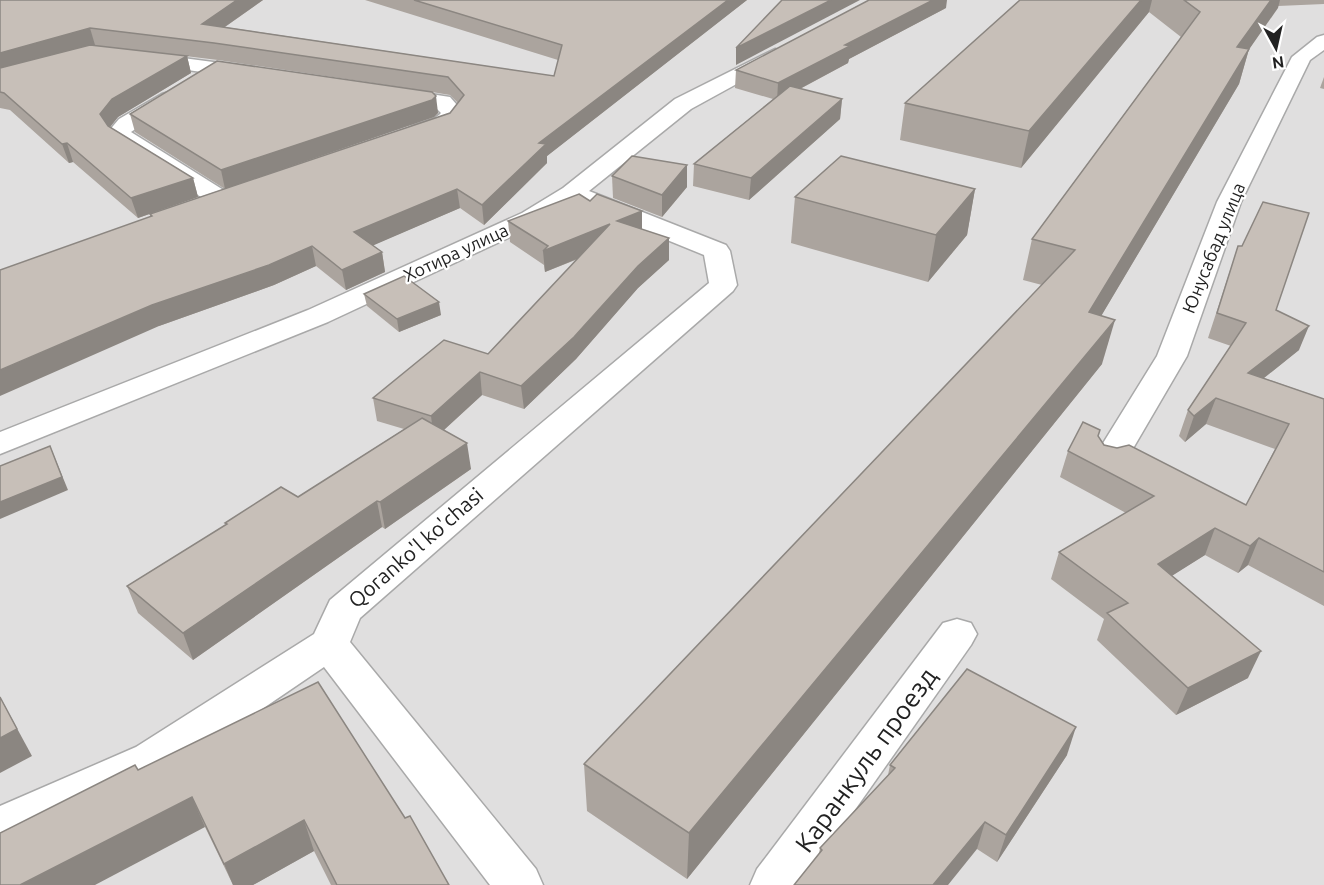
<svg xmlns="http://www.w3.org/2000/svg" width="1324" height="885" viewBox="0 0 1324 885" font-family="Ubuntu,sans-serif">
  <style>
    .residential { fill: #e0dfdf }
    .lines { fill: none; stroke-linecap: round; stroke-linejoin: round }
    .minor-casing { stroke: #a9a9a9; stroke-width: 3 }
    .minor { fill: #fff; fill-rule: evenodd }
    .wall { fill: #aba49e }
    .shaded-wall { fill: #8b8681 }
    .building { fill: #c7bfb8; stroke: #8b8681; stroke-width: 1.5 }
    .labels { text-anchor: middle; stroke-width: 4.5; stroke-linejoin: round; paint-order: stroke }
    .far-street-label { font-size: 18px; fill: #222; stroke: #fff }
    .street-label { font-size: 21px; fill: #222; stroke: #fff }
    .near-street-label { font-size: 26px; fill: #222; stroke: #fff }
  </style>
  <rect width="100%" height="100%" fill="#f2efe9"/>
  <!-- residential -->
  <rect class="residential" x="0" y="0" width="1324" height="885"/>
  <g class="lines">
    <defs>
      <g id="minor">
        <path d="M 1324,35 L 1324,50 L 1310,60 L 1241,202 L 1187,356 L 1121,469 L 1109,472 L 1097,469 L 1092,461 L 1157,356 L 1217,202 L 1292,57 L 1317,37 Z"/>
        <path d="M 775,49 L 782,51 L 785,55 L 782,59 L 691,109 L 589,191 L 726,245 L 730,251 L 737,285 L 733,291 L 360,618 L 350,642 L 536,869 L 543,885 L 490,885 L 324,667 L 168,773 L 0,847 L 0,806 L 136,747 L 314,634 L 330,600 L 709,283 L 704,255 L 574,202 L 540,223 L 328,322 L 0,454 L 0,432 L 308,310 L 522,213 L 563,188 L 675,99 Z"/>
        <path d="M 145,53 L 251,67 L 258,69 L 261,73 L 258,77 L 251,79 L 138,63 L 135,59 L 138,55 Z"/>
        <path d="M 391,88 L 450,97 L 464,113 L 451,129 L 415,140 L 407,138 L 404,133 C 412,121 431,124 441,113 L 435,107 L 384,98 L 381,94 L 384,90 Z"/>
        <path d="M 169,92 L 176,94 L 180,98 L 176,102 L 131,132 L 233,196 L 236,201 L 233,206 L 224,208 L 215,206 L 115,142 L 108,132 L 119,119 L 162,94 Z"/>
        <path d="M 957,619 L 971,623 L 977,634 L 971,645 L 802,885 L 750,885 L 757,869 L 943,623 Z"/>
      </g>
    </defs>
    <!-- minor casing -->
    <use href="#minor" class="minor-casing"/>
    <!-- minor -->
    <use href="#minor" class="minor"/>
  </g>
  <!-- wall -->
  <g class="wall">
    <path d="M 0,0 L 263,0 L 225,27 L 554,76 L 558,60 L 365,0 L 747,0 L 547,156 L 547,163 L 484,225 L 460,208 L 373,245 L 382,252 L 385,272 L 346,290 L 316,266 L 274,285 L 159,326 L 150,214 L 450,113 L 458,103 L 450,95 L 432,92 L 438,113 L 434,117 L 225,189 L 135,132 L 130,114 L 419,90 L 218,60 L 95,45 L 187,56 L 191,73 L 118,117 L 110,127 L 193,178 L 198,197 L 138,218 L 73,162 L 69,163 L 10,110 L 0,108 Z"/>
    <path d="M 1020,0 L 1324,0 L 1324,4 L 1278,6 L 1249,49 L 1239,84 L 1101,316 L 1102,364 L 687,879 L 587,811 L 584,764 L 1042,285 L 1023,280 L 1032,239 L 1181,37 L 1149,12 L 1021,168 L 900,140 L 905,103 Z"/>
    <path d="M 946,8 L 849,59 L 848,63 L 800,89 L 842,99 L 840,119 L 749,200 L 693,186 L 694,164 L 773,99 L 735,88 L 736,70 Z"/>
    <path d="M 1324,77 L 1324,89 L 1320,88 Z"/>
    <path d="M 687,165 L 687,187 L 662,217 L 613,198 L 612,176 Z"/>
    <path d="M 975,189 L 967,235 L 928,282 L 791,243 L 795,197 Z"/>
    <path d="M 590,201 L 642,211 L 642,230 L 669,238 L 669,260 L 638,288 L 576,359 L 524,409 L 482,395 L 444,430 L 471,469 L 385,529 L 382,527 L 193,660 L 138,613 L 127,586 L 226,525 L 225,523 L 298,497 L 404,429 L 377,421 L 373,398 L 488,354 L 578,259 L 545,272 L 544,265 L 510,242 L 508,221 Z"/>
    <path d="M 1238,246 L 1299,350 L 1264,378 L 1324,399 L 1324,606 L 1248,565 L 1238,573 L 1205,555 L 1171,576 L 1248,678 L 1176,715 L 1097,640 L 1104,619 L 1051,579 L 1059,552 L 1126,513 L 1060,477 L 1068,451 L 1098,437 L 1104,445 L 1246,505 L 1275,449 L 1206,424 L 1185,442 L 1179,436 L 1188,410 L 1231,346 L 1208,338 Z"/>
    <path d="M 364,294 L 441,315 L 399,332 L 367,306 Z"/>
    <path d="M 1067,755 L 997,862 L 977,849 L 819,854 L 820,848 L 888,775 L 890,765 Z"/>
    <path d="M 138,770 L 405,818 L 449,885 L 331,885 L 314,851 L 253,885 L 233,885 L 205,827 Z"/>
  </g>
  <!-- shaded-wall -->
  <g class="shaded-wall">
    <path d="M 237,0 L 263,0 L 206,40 L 202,24 Z"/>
    <path d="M 728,0 L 747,0 L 547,156 L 547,163 L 484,225 L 482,205 L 539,143 Z"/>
    <path d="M 831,0 L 860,0 L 736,65 L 736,48 Z"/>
    <path d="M 933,0 L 947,0 L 946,8 L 849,59 L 848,63 L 777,101 L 778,83 L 845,45 Z"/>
    <path d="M 1141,0 L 1152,0 L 1149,12 L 1021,168 L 1029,131 Z"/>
    <path d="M 1271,0 L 1280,0 L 1278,8 L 1227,81 L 1237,47 Z"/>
    <path d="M 90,28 L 95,45 L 0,71 L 0,53 Z"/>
    <path d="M 1249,49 L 1239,84 L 1078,355 L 1089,312 Z"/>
    <path d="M 187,56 L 191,73 L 118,117 L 106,132 L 100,114 L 112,99 Z"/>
    <path d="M 436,96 L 438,113 L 434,117 L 225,189 L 221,170 Z"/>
    <path d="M 842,99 L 840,119 L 749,200 L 751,178 Z"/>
    <path d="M 67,143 L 73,162 L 69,163 L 62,144 Z"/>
    <path d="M 687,165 L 687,187 L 662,217 L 662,195 Z"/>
    <path d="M 193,178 L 198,197 L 138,218 L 131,198 Z"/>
    <path d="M 457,189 L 460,208 L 358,252 L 354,232 Z"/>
    <path d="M 975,189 L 967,235 L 928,282 L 936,235 Z"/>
    <path d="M 642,211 L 642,232 L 617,221 Z"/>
    <path d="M 610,224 L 611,245 L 545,272 L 543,251 Z"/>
    <path d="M 669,238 L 669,260 L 638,288 L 576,359 L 524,409 L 521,386 L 638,266 Z"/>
    <path d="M 312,246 L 316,266 L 274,285 L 159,326 L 0,396 L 0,370 L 152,305 Z"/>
    <path d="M 382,252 L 385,272 L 346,290 L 342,270 Z"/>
    <path d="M 439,302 L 441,315 L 399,332 L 397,319 Z"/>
    <path d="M 1115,320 L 1102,364 L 687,879 L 689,833 Z"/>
    <path d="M 1309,326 L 1299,350 L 1239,398 L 1248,373 Z"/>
    <path d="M 480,372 L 482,395 L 434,439 L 431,416 Z"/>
    <path d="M 1216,398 L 1206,424 L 1185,442 L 1194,416 Z"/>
    <path d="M 467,443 L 471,469 L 385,529 L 380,502 Z"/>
    <path d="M 50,446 L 68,490 L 0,519 L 0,502 Z"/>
    <path d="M 377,501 L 382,527 L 193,660 L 183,633 Z"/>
    <path d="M 1215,528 L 1205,555 L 1148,591 L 1158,564 Z"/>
    <path d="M 1259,538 L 1248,565 L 1238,573 L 1250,546 Z"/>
    <path d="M 1261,651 L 1248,678 L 1176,715 L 1188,688 Z"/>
    <path d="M 0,697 L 32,756 L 0,773 Z"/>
    <path d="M 1076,727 L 1067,755 L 997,862 L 1006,835 Z"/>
    <path d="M 192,797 L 205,827 L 95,885 L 20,885 Z"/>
    <path d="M 304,820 L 314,851 L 253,885 L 233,885 L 224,864 Z"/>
    <path d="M 985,822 L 977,849 L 948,885 L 933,885 Z"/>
  </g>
  <!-- building -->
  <g class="building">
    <path d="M 0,0 L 237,0 L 202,24 L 554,76 L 562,45 L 414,0 L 728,0 L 539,143 L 546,144 L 482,205 L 457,189 L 354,232 L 382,252 L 342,270 L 312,246 L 269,265 L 152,305 L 0,370 L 0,270 L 152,216 L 150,214 L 450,113 L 464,95 L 448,77 L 214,43 L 90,28 L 0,53 Z"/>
    <path d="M 782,0 L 831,0 L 736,48 Z"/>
    <path d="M 869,0 L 933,0 L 845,45 L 850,46 L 778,83 L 736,70 Z"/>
    <path d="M 1020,0 L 1141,0 L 1029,131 L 905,103 Z"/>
    <path d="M 1184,0 L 1271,0 L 1237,47 L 1249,49 L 1089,312 L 1115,320 L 689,833 L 584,764 L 1075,250 L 1032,239 L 1200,12 Z"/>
    <path d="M 90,45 L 187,56 L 112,99 L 100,114 L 108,126 L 193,178 L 131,198 L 67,143 L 62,144 L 4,93 L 0,92 L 0,68 Z"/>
    <path d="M 217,61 L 432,92 L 436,96 L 432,100 L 221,170 L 130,114 Z"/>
    <path d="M 790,86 L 842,99 L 751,178 L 694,164 Z"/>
    <path d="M 632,156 L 687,165 L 662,195 L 612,176 Z"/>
    <path d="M 841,156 L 975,189 L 936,235 L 795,197 Z"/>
    <path d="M 579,194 L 590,201 L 597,194 L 642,211 L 617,221 L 669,238 L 638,266 L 574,337 L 521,386 L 480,372 L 431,416 L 373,398 L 444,340 L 488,354 L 610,224 L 543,251 L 548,246 L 508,221 Z"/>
    <path d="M 1263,202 L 1309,213 L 1276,310 L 1309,326 L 1248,373 L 1324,399 L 1324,572 L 1259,538 L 1250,546 L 1215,528 L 1158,564 L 1261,651 L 1188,688 L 1107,613 L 1128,603 L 1059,552 L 1154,496 L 1068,451 L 1083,422 L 1100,430 L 1098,436 L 1104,445 L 1117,448 L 1129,445 L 1246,505 L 1289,424 L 1216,398 L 1194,416 L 1188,410 L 1246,323 L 1217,313 L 1238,246 L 1242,246 Z"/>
    <path d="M 404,276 L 439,302 L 397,319 L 364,294 Z"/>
    <path d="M 422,418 L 467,443 L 380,502 L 377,501 L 183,633 L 127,586 L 227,524 L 225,523 L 281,487 L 298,497 Z"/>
    <path d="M 50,446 L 62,477 L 0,502 L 0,466 Z"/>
    <path d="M 967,669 L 1076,727 L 1006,835 L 985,822 L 933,885 L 794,885 L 822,850 L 820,848 L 895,768 L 890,765 Z"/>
    <path d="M 318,682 L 405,818 L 410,816 L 449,885 L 337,885 L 304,820 L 224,864 L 192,797 L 20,885 L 0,885 L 0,833 L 135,765 L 138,770 Z"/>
    <path d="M 0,697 L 17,729 L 0,738 Z"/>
  </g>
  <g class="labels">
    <!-- far-street labels -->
    <g class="far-street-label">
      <text transform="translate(1214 248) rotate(-68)" y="6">Юнусабад улица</text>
      <text transform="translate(456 253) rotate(-25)" y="6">Хотира улица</text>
    </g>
    <!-- street labels -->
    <g class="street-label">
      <text transform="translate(416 548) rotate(-41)" y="7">Qoranko'l ko'chasi</text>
    </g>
    <!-- near-street labels -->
    <g class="near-street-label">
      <text transform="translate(866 760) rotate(-54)" y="9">Каранкуль проезд</text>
    </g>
  </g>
  <!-- north arrow -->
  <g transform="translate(1276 48) rotate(172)" stroke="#ffffff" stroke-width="4.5" paint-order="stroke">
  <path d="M0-4.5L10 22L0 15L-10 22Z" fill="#222222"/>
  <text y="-9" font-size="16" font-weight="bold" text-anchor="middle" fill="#222222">N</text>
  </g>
</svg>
